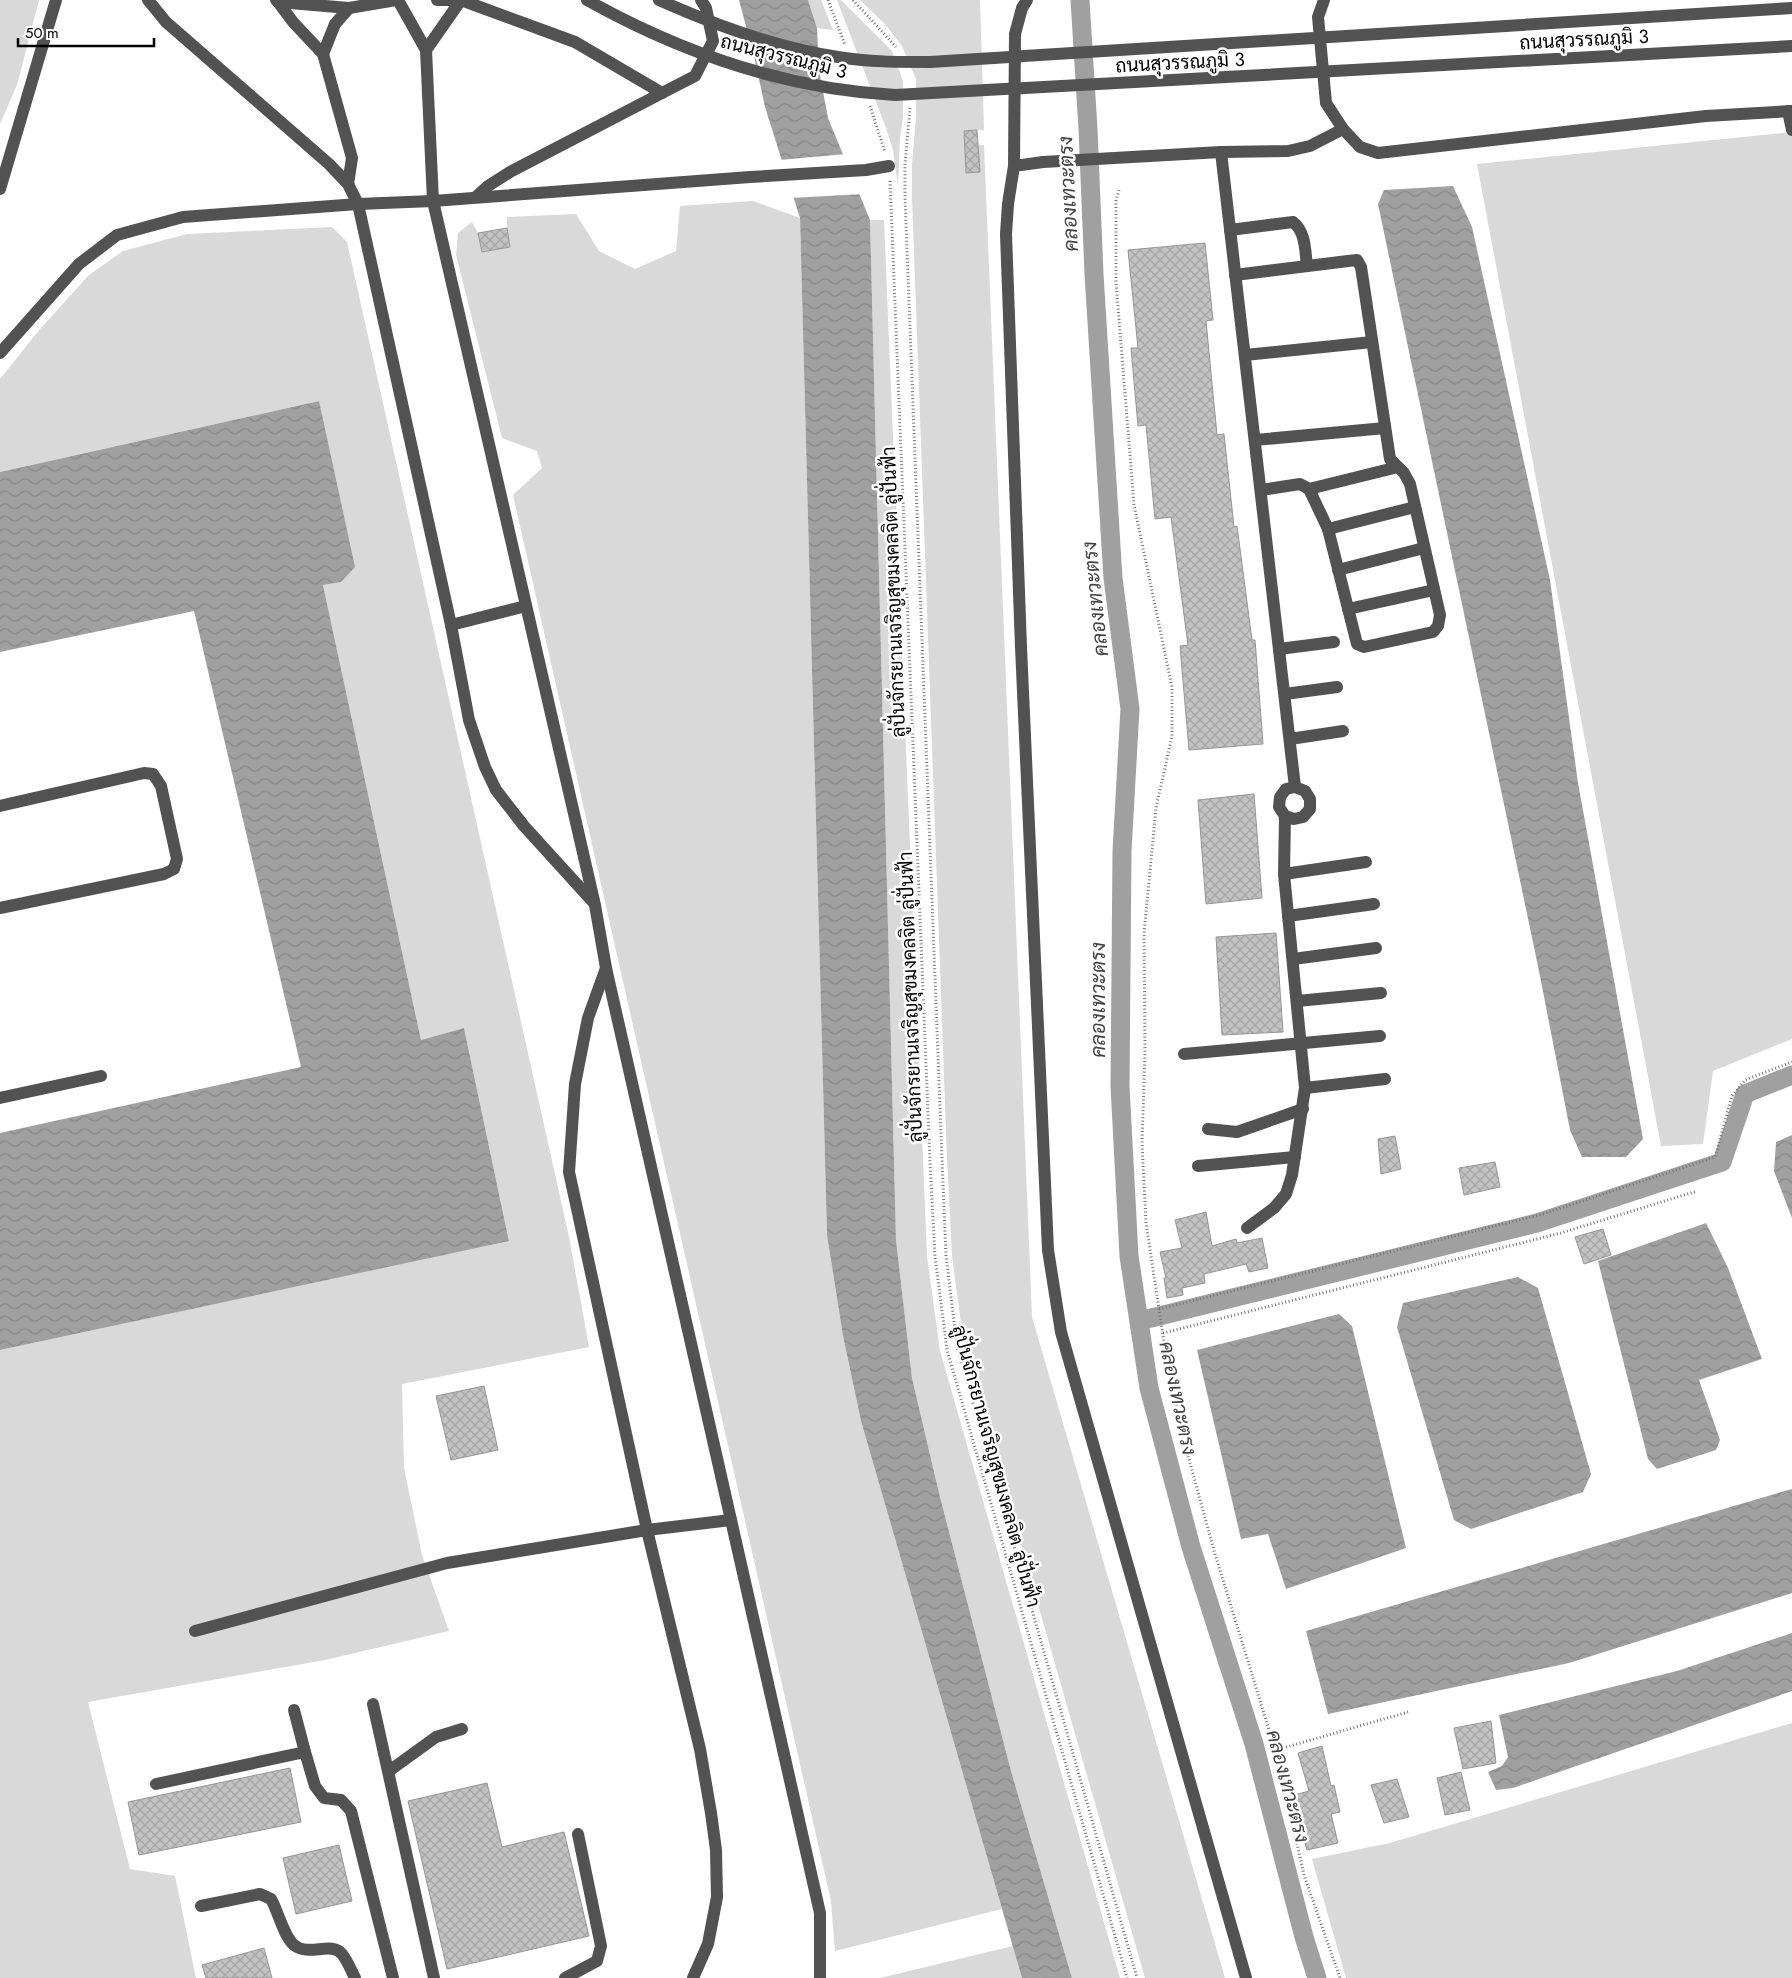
<svg xmlns="http://www.w3.org/2000/svg" width="1792" height="1978" viewBox="0 0 1792 1978" font-family="Jost,Sarabun,sans-serif">
  <style>
    .green { fill: #d9d9d9 }
    .water { fill: url(#water-waves) }
    .pier { fill: #fff }
    .lines { fill: none; stroke-linecap: round; stroke-linejoin: round }
    .canal { stroke: #a0a0a0; stroke-width: 19 }
    .building { fill: url(#building-cross-hatch); stroke: #969696 }
    .path { stroke: #747474; stroke-width: 3; stroke-dasharray: 1 2.5; stroke-linecap: butt }
    .minor { stroke: #525252; stroke-width: 12 }
    .minor-bridge { stroke: #525252; stroke-width: 12 }
    .labels { text-anchor: middle; stroke-width: 5; stroke-linejoin: round; paint-order: stroke }
    .street-label { font-size: 19px; fill: #000; stroke: #fff }
    .water-label { font-size: 20px; font-style: italic; fill: #414141; stroke: #fff }
  </style>
  <defs>
    <pattern id="water-waves" width="16" height="10" patternUnits="userSpaceOnUse" patternTransform="scale(1.25)"><rect width="16" height="10" fill="#a0a0a0"/><path d="M0 5q4-4 8 0t8 0" fill="none" stroke="#888"/></pattern>
    <pattern id="building-cross-hatch" width="8" height="8" patternUnits="userSpaceOnUse" patternTransform="scale(1.25)"><rect width="8" height="8" fill="#c2c2c2"/><path d="M0 0l8 8M0 8l8-8" fill="none" stroke="#a5a5a5"/></pattern>
  </defs>
  <rect width="100%" height="100%" fill="#fff"/>
  <!-- green -->
  <g class="green">
    <path d="M 0,0 L 39,0 L 17,85 L 0,124 Z"/>
    <path d="M 808,0 L 821,0 L 833,30 L 817,28 Z"/>
    <path d="M 837,0 L 841,0 L 892,51 L 903,81 L 903,117 L 900,138 L 898,186 L 893,150 L 886,128 Z"/>
    <path d="M 860,0 L 980,0 L 984,130 L 964,131 L 965,146 L 984,145 L 1032,1317 L 1225,1978 L 1145,1978 L 964,1346 L 952,1256 L 947,1159 L 912,197 L 912,164 L 916,117 L 916,79 L 902,46 L 885,24 Z"/>
    <path d="M 1792,132 L 1792,1039 L 1713,1071 L 1703,1144 L 1661,1146 L 1477,164 Z"/>
    <path d="M 753,201 L 800,218 L 827,1235 L 843,1336 L 861,1421 L 1002,1909 L 835,1951 L 831,1901 L 513,495 L 542,468 L 537,451 L 502,438 L 456,255 L 458,233 L 472,222 L 478,233 L 483,252 L 510,247 L 507,228 L 507,217 L 576,214 L 599,251 L 635,269 L 676,251 L 680,206 Z"/>
    <path d="M 870,220 L 884,220 L 927,1256 L 940,1351 L 1120,1978 L 1072,1978 L 1011,1771 L 939,1493 L 912,1378 L 896,1240 Z"/>
    <path d="M 332,227 L 347,242 L 569,1237 L 589,1347 L 402,1384 L 404,1468 L 422,1555 L 449,1631 L 325,1660 L 88,1702 L 130,1869 L 175,1876 L 196,1978 L 0,1978 L 0,1350 L 509,1240 L 464,1028 L 421,1040 L 323,585 L 341,582 L 319,401 L 0,472 L 0,379 L 40,329 L 89,275 L 123,251 L 187,234 Z"/>
    <path d="M 1792,1723 L 1792,1978 L 1346,1978 L 1312,1859 L 1390,1843 Z"/>
    <path d="M 1013,1946 L 1022,1978 L 880,1978 Z"/>
  </g>
  <!-- water -->
  <g class="water">
    <path d="M 739,0 L 808,0 L 817,28 L 819,70 L 828,118 L 870,220 L 896,1240 L 912,1378 L 939,1493 L 1011,1771 L 1072,1978 L 1022,1978 L 861,1421 L 843,1336 L 827,1235 L 800,218 L 765,107 L 754,56 Z"/>
    <path d="M 1453,186 L 1472,227 L 1550,580 L 1578,783 L 1643,1139 L 1626,1157 L 1582,1157 L 1570,1130 L 1539,971 L 1378,204 L 1384,190 Z"/>
    <path d="M 319,401 L 355,567 L 341,582 L 323,585 L 421,1040 L 464,1028 L 509,1241 L 0,1350 L 0,1133 L 301,1067 L 194,611 L 0,652 L 0,472 Z"/>
    <path d="M 1792,1135 L 1792,1218 L 1774,1171 L 1776,1142 Z"/>
    <path d="M 1706,1223 L 1728,1268 L 1762,1359 L 1699,1380 L 1720,1440 L 1716,1450 L 1657,1469 L 1648,1459 L 1598,1261 Z"/>
    <path d="M 1518,1277 L 1538,1288 L 1591,1474 L 1583,1492 L 1471,1529 L 1454,1520 L 1397,1327 L 1403,1303 Z"/>
    <path d="M 1339,1314 L 1352,1326 L 1406,1548 L 1286,1589 L 1268,1534 L 1241,1539 L 1197,1350 Z"/>
    <path d="M 1792,1489 L 1792,1593 L 1569,1663 L 1328,1714 L 1306,1631 Z"/>
    <path d="M 1792,1633 L 1792,1691 L 1513,1788 L 1496,1790 L 1488,1772 L 1502,1766 L 1508,1757 L 1499,1715 L 1677,1671 Z"/>
  </g>
  <!-- pier -->
  <path class="pier" d="M 846,154 L 864,194 L 791,198 L 779,160 Z"/>
  <g class="lines">
    <!-- canal -->
    <g class="canal">
      <path d="M 1080,0 L 1088,129 L 1094,274 L 1113,578 L 1130,709 L 1122,851 L 1120,1086 L 1129,1256 L 1149,1388 L 1191,1547 L 1254,1744 L 1304,1937 L 1317,1978"/>
      <path d="M 1139,1321 L 1537,1223 L 1722,1162 L 1745,1094 L 1792,1075"/>
    </g>
  </g>
  <!-- building -->
  <g class="building">
    <path d="M 977,130 L 980,172 L 966,173 L 964,131 Z"/>
    <path d="M 507,228 L 510,247 L 482,252 L 478,233 Z"/>
    <path d="M 1205,243 L 1213,320 L 1206,321 L 1217,435 L 1224,434 L 1234,527 L 1237,526 L 1252,640 L 1255,640 L 1263,744 L 1189,750 L 1180,646 L 1188,645 L 1171,517 L 1155,519 L 1146,425 L 1138,426 L 1131,348 L 1138,348 L 1128,250 Z"/>
    <path d="M 1254,794 L 1262,898 L 1206,904 L 1198,800 Z"/>
    <path d="M 1276,933 L 1283,1032 L 1222,1035 L 1216,937 Z"/>
    <path d="M 1395,1136 L 1401,1169 L 1381,1174 L 1378,1139 Z"/>
    <path d="M 1495,1162 L 1500,1187 L 1464,1195 L 1459,1168 Z"/>
    <path d="M 1206,1212 L 1212,1246 L 1236,1239 L 1237,1243 L 1262,1238 L 1268,1268 L 1249,1272 L 1246,1264 L 1204,1274 L 1205,1283 L 1182,1288 L 1183,1295 L 1167,1298 L 1164,1278 L 1166,1278 L 1160,1252 L 1182,1248 L 1175,1220 Z"/>
    <path d="M 1603,1229 L 1611,1255 L 1584,1264 L 1575,1237 Z"/>
    <path d="M 484,1386 L 498,1450 L 451,1460 L 436,1396 Z"/>
    <path d="M 1491,1721 L 1496,1763 L 1463,1769 L 1454,1728 Z"/>
    <path d="M 1322,1746 L 1331,1786 L 1334,1785 L 1340,1812 L 1331,1814 L 1338,1843 L 1307,1850 L 1291,1796 L 1309,1791 L 1298,1753 Z"/>
    <path d="M 290,1768 L 301,1822 L 139,1855 L 128,1802 Z"/>
    <path d="M 1461,1772 L 1470,1810 L 1445,1815 L 1437,1778 Z"/>
    <path d="M 1397,1779 L 1409,1817 L 1384,1823 L 1371,1785 Z"/>
    <path d="M 487,1783 L 502,1847 L 564,1832 L 589,1936 L 447,1969 L 408,1801 Z"/>
    <path d="M 339,1845 L 352,1901 L 296,1914 L 283,1858 Z"/>
    <path d="M 264,1948 L 272,1978 L 206,1978 L 202,1965 Z"/>
  </g>
  <g class="lines">
    <!-- path -->
    <g class="path">
      <path d="M 828,0 L 845,45"/>
      <path d="M 853,0 L 896,47"/>
      <path d="M 870,106 L 885,152"/>
      <path d="M 910,108 L 905,164 L 905,198 L 942,1160 L 946,1255 L 957,1347 L 1137,1978"/>
      <path d="M 890,181 L 930,1162 L 935,1256 L 947,1350 L 1127,1978"/>
      <path d="M 1119,190 L 1116,201 L 1116,282 L 1134,505 L 1172,687 L 1172,736 L 1156,808 L 1144,934 L 1145,1053 L 1142,1143 L 1146,1223 L 1164,1342 L 1181,1430 L 1215,1554 L 1277,1756 L 1304,1875 L 1340,1978"/>
      <path d="M 1159,1309 L 1543,1214 L 1715,1157 L 1732,1096 L 1745,1080 L 1792,1062"/>
      <path d="M 1163,1333 L 1561,1233 L 1697,1191"/>
      <path d="M 1276,1750 L 1408,1712"/>
    </g>
    <!-- minor -->
    <g class="minor">
      <path d="M 148,0 L 166,22 L 329,164 L 348,184 L 358,204 L 451,625 L 469,720 L 485,767 L 496,790 L 524,826 L 594,903"/>
      <path d="M 276,0 L 278,2 L 349,8 L 396,0"/>
      <path d="M 398,0 L 426,50 L 433,201 L 595,905 L 606,968 L 820,1913 L 820,1978"/>
      <path d="M 437,0 L 461,0 L 575,42 L 662,93 L 695,76 L 713,41 L 706,8 L 701,0"/>
      <path d="M 1324,0 L 1318,17 L 1326,103 L 1343,129 L 1360,147 L 1378,153 L 1706,116 L 1792,111"/>
      <path d="M 278,2 L 293,22 L 323,54 L 352,158 L 348,184"/>
      <path d="M 426,50 L 461,0"/>
      <path d="M 323,54 L 335,24 L 349,8"/>
      <path d="M 1788,111 L 1792,130"/>
      <path d="M 1221,152 L 1295,787"/>
      <path d="M 1014,166 L 1015,34 L 1022,8 L 1027,0"/>
      <path d="M 0,189 L 56,0"/>
      <path d="M 476,197 L 488,186 L 510,172 L 662,93"/>
      <path d="M 1230,230 L 1293,222 C 1306,232 1305,251 1307,266"/>
      <path d="M 1235,275 L 1348,261 L 1357,260 L 1361,267 L 1390,459 L 1404,473 L 1410,484 L 1440,615 L 1438,626 L 1433,632 L 1364,647 L 1357,644 L 1328,529 L 1309,489 L 1300,484 L 1261,490"/>
      <path d="M 0,353 L 79,264 L 117,235 L 183,217 L 358,204 L 433,201 L 750,177 L 866,170 L 889,166"/>
      <path d="M 1245,355 L 1372,342"/>
      <path d="M 1255,440 L 1385,428"/>
      <path d="M 1309,489 L 1398,467"/>
      <path d="M 1328,529 L 1415,507"/>
      <path d="M 1338,570 L 1424,548"/>
      <path d="M 1348,609 L 1434,590"/>
      <path d="M 451,625 L 526,606"/>
      <path d="M 1279,649 L 1334,642"/>
      <path d="M 1285,694 L 1337,687"/>
      <path d="M 1290,739 L 1343,731"/>
      <path d="M 0,806 L 144,773 L 153,774 L 161,786 L 177,859 L 174,869 L 164,874 L 0,908"/>
      <path d="M 1284,874 L 1366,862"/>
      <path d="M 1288,916 L 1374,904"/>
      <path d="M 1293,959 L 1376,948"/>
      <path d="M 606,968 L 588,1018 L 575,1084 L 569,1172 L 647,1530 L 700,1749 L 711,1813 L 716,1850 L 717,1897 L 708,1944 L 693,1978"/>
      <path d="M 1297,1001 L 1381,993"/>
      <path d="M 1184,1054 L 1380,1036"/>
      <path d="M 1305,1088 L 1385,1079"/>
      <path d="M 0,1098 L 101,1076"/>
      <path d="M 1208,1129 L 1237,1132 L 1303,1109"/>
      <path d="M 1198,1166 L 1295,1157"/>
      <path d="M 1247,1228 L 1274,1208 L 1286,1194 L 1292,1175 L 1305,1088 L 1284,874 L 1285,816 L 1279,807 L 1280,797 L 1286,789 L 1295,787 L 1305,791 L 1310,799 L 1310,809 L 1303,817 L 1294,819 L 1285,816"/>
      <path d="M 195,1631 L 447,1563 L 647,1530 L 731,1520"/>
      <path d="M 373,1704 L 434,1978"/>
      <path d="M 294,1710 L 305,1752"/>
      <path d="M 389,1771 L 436,1737 L 462,1729"/>
      <path d="M 156,1784 L 305,1752 L 315,1786 L 324,1798 L 341,1800 L 351,1811 L 393,1978"/>
      <path d="M 201,1906 L 260,1894 L 271,1899 C 278,1911 284,1937 294,1945 C 308,1957 332,1941 342,1954 C 347,1960 351,1970 355,1978"/>
      <path d="M 565,1978 L 597,1961 L 601,1946 L 578,1834"/>
      <path d="M 1246,1978 L 1061,1332 L 1048,1250 L 1021,647 L 1006,234 L 1008,204 L 1014,166 L 1043,162 L 1221,152 L 1288,151 L 1310,146 L 1343,129"/>
    </g>
    <!-- minor-bridge -->
    <g class="minor-bridge">
      <path d="M 587,0 C 682,53 786,89 895,95 L 1792,46"/>
      <path d="M 659,0 C 715,25 776,48 838,57 C 868,62 899,62 930,62 L 1792,8"/>
    </g>
  </g>
  <g class="labels">
    <!-- street labels -->
    <g class="street-label">
      <text transform="translate(1584 39) rotate(-3)" y="7">ถนนสุวรรณภูมิ 3</text>
      <text transform="translate(784 56) rotate(14)" y="7">ถนนสุวรรณภูมิ 3</text>
      <text transform="translate(1180 62) rotate(-3)" y="7">ถนนสุวรรณภูมิ 3</text>
      <text transform="translate(893 592) rotate(-92)" y="7">ลู่ปั่นจักรยานเจริญสุขมงคลจิต ลู่ปั่นฟ้า</text>
      <text transform="translate(910 997) rotate(-92)" y="7">ลู่ปั่นจักรยานเจริญสุขมงคลจิต ลู่ปั่นฟ้า</text>
      <text transform="translate(997 1466) rotate(75)" y="7">ลู่ปั่นจักรยานเจริญสุขมงคลจิต ลู่ปั่นฟ้า</text>
    </g>
    <!-- water labels -->
    <g class="water-label">
      <text transform="translate(1068 194) rotate(-93)" y="7">คลองเทวะตรง</text>
      <text transform="translate(1095 599) rotate(-96)" y="7">คลองเทวะตรง</text>
      <text transform="translate(1098 1000) rotate(-90)" y="7">คลองเทวะตรง</text>
      <text transform="translate(1178 1398) rotate(78)" y="7">คลองเทวะตรง</text>
      <text transform="translate(1288 1786) rotate(75)" y="7">คลองเทวะตรง</text>
    </g>
  </g>
  <!-- scale -->
  <path d="M18 38v8h136v-8" fill="none" stroke="#000000" stroke-width="2.5"/>
  <text x="25" y="38" font-size="15" fill="#000000" stroke="#ffffff" stroke-width="4" paint-order="stroke">50 m</text>
</svg>
